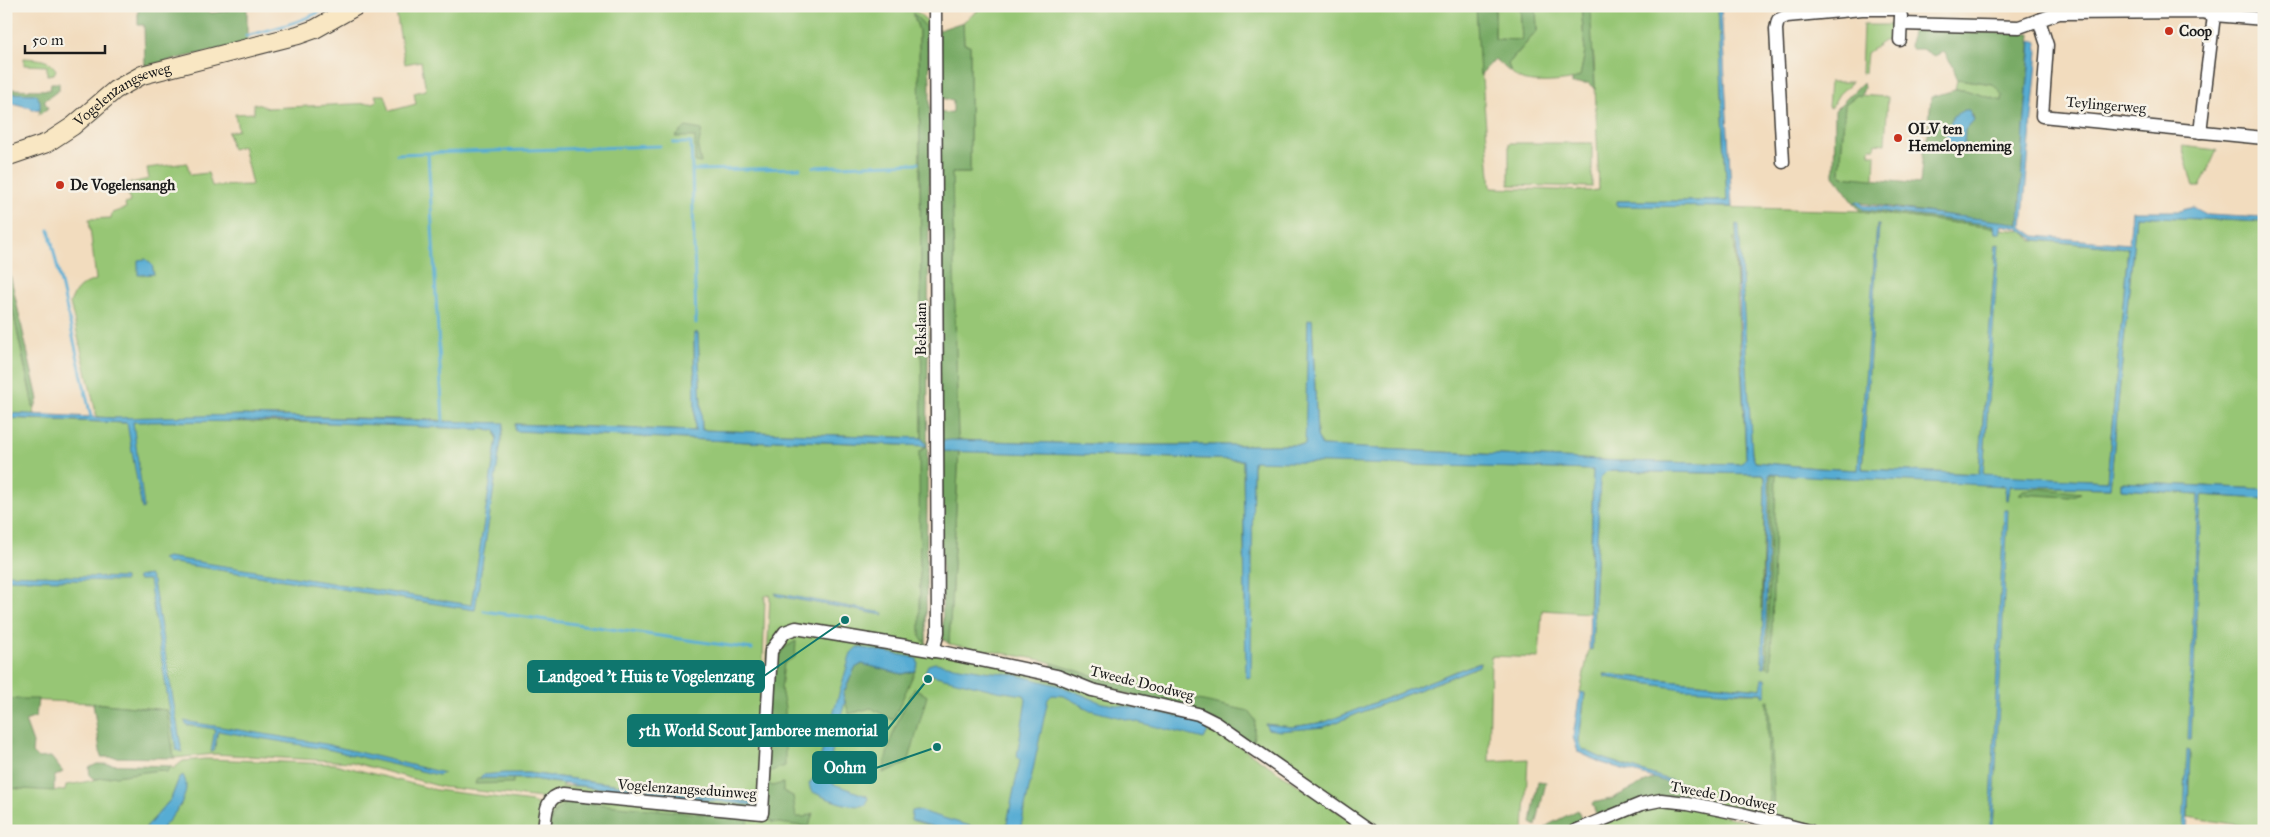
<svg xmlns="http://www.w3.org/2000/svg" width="2270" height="837" viewBox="0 0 2270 837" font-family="'IM FELL Great Primer',serif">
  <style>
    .green { fill: #97c675; stroke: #5a7148; fill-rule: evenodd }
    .forest { fill: #79ab66; stroke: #4a6441; fill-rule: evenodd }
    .water { fill: #56acd3; stroke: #396478 }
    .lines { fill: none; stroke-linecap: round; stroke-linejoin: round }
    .stream { stroke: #56acd3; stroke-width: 3 }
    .street-casing { stroke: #3c3934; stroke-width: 15 }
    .secondary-casing { stroke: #3c3934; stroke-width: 20 }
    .street { stroke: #fff; stroke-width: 12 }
    .secondary { stroke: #f9e7c3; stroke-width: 18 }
    .poi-dot { fill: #c8321e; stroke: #f7f3e8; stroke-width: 2 }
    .labels { text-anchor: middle; stroke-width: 5; stroke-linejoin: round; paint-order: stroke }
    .poi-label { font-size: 15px; font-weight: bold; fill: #1c1c1c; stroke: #f7f3e8; text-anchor: start }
    .street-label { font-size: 15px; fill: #1c1c1c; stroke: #f7f3e8 }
    .leader { fill: none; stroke: #0f766e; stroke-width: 2 }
    .callout-dot { fill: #0f766e; stroke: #f7f3e8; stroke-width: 2 }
    .callout { fill: #0f766e; stroke: #0f766e; stroke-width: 2 }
    .callout-label { font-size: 16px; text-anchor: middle; font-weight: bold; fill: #fff }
  </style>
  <rect width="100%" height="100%" fill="#f7f3e8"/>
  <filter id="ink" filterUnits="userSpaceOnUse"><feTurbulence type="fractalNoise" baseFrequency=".02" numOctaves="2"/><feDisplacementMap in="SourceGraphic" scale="10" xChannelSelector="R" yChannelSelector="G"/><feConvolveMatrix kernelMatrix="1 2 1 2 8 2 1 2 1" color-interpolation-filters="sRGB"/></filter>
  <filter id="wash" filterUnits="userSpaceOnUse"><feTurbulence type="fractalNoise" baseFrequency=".0096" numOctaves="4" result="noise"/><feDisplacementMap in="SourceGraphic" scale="20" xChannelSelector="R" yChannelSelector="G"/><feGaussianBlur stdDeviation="1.12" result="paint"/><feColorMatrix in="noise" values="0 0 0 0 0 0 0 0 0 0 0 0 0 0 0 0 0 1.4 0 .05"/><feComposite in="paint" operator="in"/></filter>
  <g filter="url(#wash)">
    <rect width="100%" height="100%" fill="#f2dcbe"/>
    <!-- green -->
    <g class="green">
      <path d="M 395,6 L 910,6 L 932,25 L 928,29 L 914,16 L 919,31 L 922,438 L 702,430 L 698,333 L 694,333 L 695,431 L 515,424 L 522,431 L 770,443 L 775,440 L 927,446 L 926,644 L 1025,673 L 1197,718 L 1367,831 L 160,831 L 181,805 L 179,779 L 171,799 L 143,831 L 6,831 L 6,788 L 65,791 L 66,785 C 91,783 144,764 167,772 L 171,766 L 173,769 L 183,761 L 205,759 L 335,764 L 436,790 L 532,802 L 539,805 L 541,798 L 442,787 L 352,762 L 215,754 L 174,758 L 166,710 L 93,703 L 6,699 L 6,418 L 127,423 L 115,418 L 97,417 L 70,303 C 75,289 82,284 96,280 L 89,219 L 111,218 L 112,213 L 126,208 L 125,204 L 130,202 L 126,184 L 149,179 L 147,168 L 187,163 L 190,175 L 208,173 L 212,186 L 252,185 L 243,146 L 232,149 L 228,132 L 238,130 L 235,114 L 254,113 L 254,103 L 268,108 L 373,103 L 377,101 L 375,95 L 385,95 L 390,111 L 416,104 L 414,93 L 426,90 L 421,61 L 405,64 ZM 241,415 L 437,420 L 504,430 L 502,433 L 478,584 L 497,439 L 495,430 L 338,423 L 178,421 L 168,418 ZM 770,595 L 761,804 L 579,786 L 561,787 L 564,784 L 533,779 L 481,778 L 483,775 L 528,773 L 759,803 L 765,596 Z"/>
      <path d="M 984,6 L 1476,6 L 1491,188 L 1589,191 L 1599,190 L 1594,58 L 1591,44 L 1590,6 L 1718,6 L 1727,201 L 1617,201 L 1716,207 L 1860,211 L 1995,228 L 1995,233 L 2000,233 L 2001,229 L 2022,231 L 2033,240 L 2128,248 L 2107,481 L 1983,475 L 1998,244 L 1996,245 L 1979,474 L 1862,469 L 1879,225 L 1877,225 L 1859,470 L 1817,468 L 1755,462 L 1752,454 L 1736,225 L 1738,287 L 1734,237 L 1746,458 L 1740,464 L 1620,461 L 1322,446 L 1317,436 L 1312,320 L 1308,321 L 1306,445 L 1124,445 L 958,440 L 951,173 L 970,173 L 970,46 L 964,44 L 963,22 Z"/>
      <path d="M 1495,6 L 1520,6 L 1522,40 L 1495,39 Z"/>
      <path d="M 1536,6 L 1581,6 L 1585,52 L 1580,77 C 1570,82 1531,85 1520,79 C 1513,76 1511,72 1508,64 L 1537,31 Z"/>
      <path d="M 1863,25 L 1895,25 L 1894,40 L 1884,41 L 1867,53 L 1865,73 L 1861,74 Z"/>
      <path d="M 24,58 C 36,59 49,58 56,70 L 54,74 L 47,75 L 47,66 L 24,65 Z"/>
      <path d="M 1957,79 L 1993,84 L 2003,95 L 2002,102 L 1965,90 L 1955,90 Z"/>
      <path d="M 1830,82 L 1852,82 L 1839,94 L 1831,108 L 1828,107 Z"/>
      <path d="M 1857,95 L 1888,97 L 1885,144 L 1876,143 L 1875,148 L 1870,148 L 1870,154 L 1875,154 L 1874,180 L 1842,176 L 1840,173 L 1845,104 Z"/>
      <path d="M 1509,143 L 1592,143 L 1592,187 L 1509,185 Z"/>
      <path d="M 2182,146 L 2217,150 L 2200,187 L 2193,187 Z"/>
      <path d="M 2136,216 L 2264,222 L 2264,489 L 2121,482 L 2121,489 L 2198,494 L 2191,740 L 2201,495 L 2264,499 L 2264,829 L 2188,817 L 2190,751 L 2183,831 L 1993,831 L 2007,510 L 2002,568 L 1990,831 L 1822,831 L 1709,805 L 1705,794 L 1698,791 L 1698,789 L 1604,759 L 1582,749 L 1579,741 L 1585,694 L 1580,692 L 1589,649 L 1592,649 L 1600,478 L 1607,471 L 1762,474 L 1765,477 L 1765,484 L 1761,609 L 1769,474 L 1859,476 L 2005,486 L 2006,500 L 2008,500 L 2010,486 L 2110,488 ZM 1604,674 L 1762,689 L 1766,678 L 1766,696 L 1763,693 L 1742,693 Z"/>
      <path d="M 6,279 L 35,415 L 6,413 Z"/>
      <path d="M 959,451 L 1243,460 L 1245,608 L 1250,677 L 1253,460 L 1593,470 L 1589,613 L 1542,610 L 1539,658 L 1491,656 L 1489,761 L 1528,759 L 1524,831 L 1376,831 L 1253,745 L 1107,680 L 1042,660 L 949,644 ZM 1480,662 L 1479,666 L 1324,727 L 1268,729 L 1265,724 L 1292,727 L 1325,722 Z"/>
      <path d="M 1669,802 L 1784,831 L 1581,831 L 1641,807 Z"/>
    </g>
    <!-- forest -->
    <g class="forest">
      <path d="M 138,6 L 204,6 L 211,13 L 227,11 L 229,6 L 247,6 L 247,43 L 145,66 L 144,25 L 138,25 Z"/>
      <path d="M 1476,6 L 1495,6 L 1495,39 L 1522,40 L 1520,6 L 1536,6 L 1537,31 L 1508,64 L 1511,73 L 1495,59 L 1480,75 Z"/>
      <path d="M 1581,6 L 1590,6 L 1595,89 L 1588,83 L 1572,84 L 1572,80 L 1580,76 L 1585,52 Z"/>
      <path d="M 913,13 L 928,29 L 930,83 L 926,644 L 920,637 L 919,452 L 927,446 L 922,438 L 919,31 Z"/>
      <path d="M 963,22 L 964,44 L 970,45 L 970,173 L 952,173 L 958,440 L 939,442 L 939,113 L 953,112 L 953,100 L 939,98 L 939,30 Z"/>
      <path d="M 1912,30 L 2031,34 L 2024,129 L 2019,225 L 1855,202 L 1863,209 L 1994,225 L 1995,228 L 1860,211 L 1834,176 L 1835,110 L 1863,82 L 1864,88 L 1861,96 L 1857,95 L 1845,104 L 1840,173 L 1842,176 L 1920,184 L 1923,149 L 1928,134 L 1931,97 L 1955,90 L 1965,90 L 2002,101 L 2002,95 L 1993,84 L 1957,79 L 1953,66 L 1944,52 L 1934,56 L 1922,49 L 1912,49 L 1910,47 ZM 1972,113 L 1974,119 L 1965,130 L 1964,146 L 1946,134 Z"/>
      <path d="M 51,83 L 59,83 L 59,90 L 44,101 L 48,108 L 39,115 L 40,108 L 31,94 L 6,93 L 6,89 L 50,90 Z"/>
      <path d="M 686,127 L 702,130 L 698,148 L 701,163 L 695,162 L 695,137 L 675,137 Z"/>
      <path d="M 6,256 L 38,399 L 34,410 L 6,279 Z"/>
      <path d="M 939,451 L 959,451 L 949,644 L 943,639 Z"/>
      <path d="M 1771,475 L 1776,475 L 1771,668 L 1767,667 Z"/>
      <path d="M 2038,488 L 2081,493 L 2069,497 L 2019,494 L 2023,490 Z"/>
      <path d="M 796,641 L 795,657 L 784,663 L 781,689 L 785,708 L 785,766 L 760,775 L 766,676 L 784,648 Z"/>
      <path d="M 1052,663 L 1107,680 L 1249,711 L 1255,720 L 1253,745 L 1217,721 L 1050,672 Z"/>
      <path d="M 862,664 L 902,674 L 915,671 L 893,720 L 871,708 L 849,714 L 843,694 L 855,668 Z"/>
      <path d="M 915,688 L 927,696 L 908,763 L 883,773 C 888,743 899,714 915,688 Z"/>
      <path d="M 6,699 L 38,699 L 36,717 L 25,721 L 33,743 L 32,753 L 37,758 L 51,757 L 63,772 L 54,777 L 54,791 L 6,788 Z"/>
      <path d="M 1769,700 L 1774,813 L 1769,814 L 1767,701 Z"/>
      <path d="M 93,703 L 167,710 L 174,758 L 101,757 Z"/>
      <path d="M 97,764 L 171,766 L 167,772 L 160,770 L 94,779 L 90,776 L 89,768 Z"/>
      <path d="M 477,778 L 513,778 L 513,783 L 475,784 Z"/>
      <path d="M 1654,778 L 1705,794 L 1709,805 L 1670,797 L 1598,819 L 1592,803 L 1611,799 Z"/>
      <path d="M 766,781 L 772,786 L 783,783 L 783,791 L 793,796 L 796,817 L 804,817 L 813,813 L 809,827 L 771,822 L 766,811 Z"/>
      <path d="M 1538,781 L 1546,782 L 1536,826 L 1531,823 Z"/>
      <path d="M 575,802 L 701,814 L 750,815 L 747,825 L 748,829 L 742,831 L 549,831 C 551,814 558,804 575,802 Z"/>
      <path d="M 1578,810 L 1582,822 L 1570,831 L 1544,831 L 1548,825 Z"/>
    </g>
    <!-- water -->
    <g class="water">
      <path d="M 1718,6 L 1721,6 L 1732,207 L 1617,206 L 1617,201 L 1727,201 Z"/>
      <path d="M 2033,40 L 2037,42 L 2038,51 L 2022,227 L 2035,236 L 2129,244 L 2132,211 L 2180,211 L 2193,207 L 2208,215 L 2264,218 L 2264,222 L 2136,216 L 2110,488 L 2010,486 L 2008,500 L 2006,500 L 2005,486 L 1769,474 L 1765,667 L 1762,667 L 1765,484 L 1765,477 L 1762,474 L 1607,471 L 1600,478 L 1592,650 L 1589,649 L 1593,470 L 1253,461 L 1251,677 L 1246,678 L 1243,460 L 939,451 L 939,442 L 950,440 L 1124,445 L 1305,445 L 1308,320 L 1312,319 L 1317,436 L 1322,446 L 1620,461 L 1740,464 L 1746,458 L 1736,224 L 1739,225 L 1752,454 L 1755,462 L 1817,468 L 1858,470 L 1877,225 L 1879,225 L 1862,469 L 1979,474 L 1996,245 L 1999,244 L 1983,474 L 2107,481 L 2128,248 L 2036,240 L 2018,228 L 2002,225 L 2000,233 L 1995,233 L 1994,225 L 1863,209 L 1855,202 L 1859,201 L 1863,205 L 2015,223 L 2019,225 L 2024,129 L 2031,42 Z"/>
      <path d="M 6,93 L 36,94 L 40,101 L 40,109 L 32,110 L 31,108 L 16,104 L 6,105 Z"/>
      <path d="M 1964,110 L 1969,110 L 1974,120 L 1965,130 L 1964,146 L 1954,148 L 1947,143 L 1946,134 L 1953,116 Z"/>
      <path d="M 146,259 L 152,265 L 154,274 L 138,275 L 138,260 Z"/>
      <path d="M 694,333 L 698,333 L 702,430 L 922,438 L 927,446 L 775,440 L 770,443 L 515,431 L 515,424 L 695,431 Z"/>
      <path d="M 6,413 L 115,418 L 241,415 L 504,423 L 475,610 L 174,563 L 167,564 L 162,559 L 167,557 L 471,605 L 497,438 L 495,430 L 284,421 L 133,422 L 144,508 L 142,509 L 127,423 L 6,418 Z"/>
      <path d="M 2121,482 L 2264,489 L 2264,499 L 2201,495 L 2191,740 L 2188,740 L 2198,494 L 2121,489 Z"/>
      <path d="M 2004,510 L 2008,510 L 1993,831 L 1990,831 Z"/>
      <path d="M 6,574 L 125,578 L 125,581 L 6,579 Z"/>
      <path d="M 149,575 L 153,581 L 182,752 L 176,750 L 149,580 L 138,580 L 137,577 Z"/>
      <path d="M 775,593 L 884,613 L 883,615 L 777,596 Z"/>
      <path d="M 857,647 L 912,657 L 917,659 L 918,664 L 915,671 L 902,674 L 862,664 L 855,668 L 843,694 L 845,703 L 837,727 L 827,779 L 836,785 L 867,796 L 868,800 L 866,805 C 850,809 825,798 811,791 L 809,784 L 815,776 L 851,653 Z"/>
      <path d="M 1480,662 L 1479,666 L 1324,727 L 1280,731 L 1268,729 L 1265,724 L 1292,727 L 1325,722 Z"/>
      <path d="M 935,663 L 984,671 L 1012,674 L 1061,686 L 1102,703 L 1144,709 L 1203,722 L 1207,725 L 1208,731 L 1204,739 L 1090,710 L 1064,696 L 1052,695 L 1048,699 L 1020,831 L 1004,831 L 1006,828 L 1020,760 L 1017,756 L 1026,700 L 1024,695 L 997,691 L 932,675 L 925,672 L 928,665 Z"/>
      <path d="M 1604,674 L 1761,689 L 1763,678 L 1766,678 L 1766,696 L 1763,696 L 1763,693 L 1682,689 L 1605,677 Z"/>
      <path d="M 1580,692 L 1585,693 L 1579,741 L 1582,749 L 1604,759 L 1698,789 L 1698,791 L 1602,763 L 1578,752 L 1573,737 Z"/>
      <path d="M 184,721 L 325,744 L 444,773 L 438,775 L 331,750 L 218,731 L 214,751 L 211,752 L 215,729 L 187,725 Z"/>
      <path d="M 2187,750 L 2190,751 L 2187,831 L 2183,831 Z"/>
      <path d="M 504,773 L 528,773 L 759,803 L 759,806 L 564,784 L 533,779 L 480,778 L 482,775 Z"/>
      <path d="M 183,775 C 194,795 172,816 160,831 L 143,831 L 171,799 L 179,778 Z"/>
      <path d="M 917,810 L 987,831 L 947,831 L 911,820 L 912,811 Z"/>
    </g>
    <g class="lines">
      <!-- stream -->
      <g class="stream">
        <path d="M 246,36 C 275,28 304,22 330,6"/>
        <path d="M 673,143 L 691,143 L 692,170 L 800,168"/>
        <path d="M 397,154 L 428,153"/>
        <path d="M 813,167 L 918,163"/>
        <path d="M 692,170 L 696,323"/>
        <path d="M 49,230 L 91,417"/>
        <path d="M 443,421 L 428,153 L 660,146"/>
        <path d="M 484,611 L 752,649"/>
      </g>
    </g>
  </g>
  <g filter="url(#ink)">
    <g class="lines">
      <defs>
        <g id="street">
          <path d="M 2039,20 L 2047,45 L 2042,116 L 2264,138"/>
          <path d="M 1901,24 L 2019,27 L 2059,13 L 2202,12 L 2214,15 L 2264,19"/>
          <path d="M 1900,40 L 1901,16"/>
          <path d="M 2200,132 L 2214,15 L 2213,9"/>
          <path d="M 1783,162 L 1776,29 L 1778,20 L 1787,16 L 1862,9 L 1901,9"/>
          <path d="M 933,651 L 938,632 L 935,6"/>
          <path d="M 544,831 C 546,815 544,797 563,794 L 762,813 L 771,651 L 785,632 L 796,628 L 942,652 L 1057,676 L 1092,690 L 1198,714 L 1216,723 L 1371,831"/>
          <path d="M 1575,831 L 1641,804 L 1661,800 L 1688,803 L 1742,814 L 1810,831"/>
        </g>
        <g id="secondary">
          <path id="s1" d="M 6,157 L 47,143 L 73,126 L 115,90 L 142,75 L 298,35 L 315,29 L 356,6"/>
        </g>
      </defs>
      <!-- street casing -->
      <use href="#street" class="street-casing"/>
      <!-- secondary casing -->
      <use href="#secondary" class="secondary-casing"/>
      <!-- street -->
      <use href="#street" class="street"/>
      <!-- secondary -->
      <use href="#secondary" class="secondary"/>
    </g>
  </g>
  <!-- markers -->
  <g class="poi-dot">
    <circle cx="2169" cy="31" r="5"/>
    <circle cx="1898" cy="138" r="5"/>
    <circle cx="60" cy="185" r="5"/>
  </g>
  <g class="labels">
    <!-- poi labels -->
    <g class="poi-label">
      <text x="2179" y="36">Coop</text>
      <text x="1908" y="134">OLV ten<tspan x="1908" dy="17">Hemelopneming</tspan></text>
      <text x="70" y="190">De Vogelensangh</text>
    </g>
    <!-- street labels -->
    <g class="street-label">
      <text dy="5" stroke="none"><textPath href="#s1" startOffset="134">Vogelenzangseweg</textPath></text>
      <text transform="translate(2106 105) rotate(5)" y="5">Teylingerweg</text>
      <text transform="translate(921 329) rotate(-90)" y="5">Bekslaan</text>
      <text transform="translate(1142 683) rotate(14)" y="5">Tweede Doodweg</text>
      <text transform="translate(687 789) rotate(4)" y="5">Vogelenzangseduinweg</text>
      <text transform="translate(1723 796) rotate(11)" y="5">Tweede Doodweg</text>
    </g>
  </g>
  <!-- callouts -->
  <path class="leader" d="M845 620L764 676M928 679L887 730M937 747L876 768"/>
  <g class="callout-dot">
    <circle cx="845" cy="620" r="5"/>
    <circle cx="928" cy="679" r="5"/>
    <circle cx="937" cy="747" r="5"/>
  </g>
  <g class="callout">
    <rect x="528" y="661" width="236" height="31" rx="5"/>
    <rect x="628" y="715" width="259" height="31" rx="5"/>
    <rect x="813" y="752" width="63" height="31" rx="5"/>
  </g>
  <g class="callout-label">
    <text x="646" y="682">Landgoed 't Huis te Vogelenzang</text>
    <text x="758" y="736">5th World Scout Jamboree memorial</text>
    <text x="845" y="773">Oohm</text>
  </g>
  <!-- margin -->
  <rect width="2270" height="837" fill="none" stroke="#f7f3e8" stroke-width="25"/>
  <!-- scale -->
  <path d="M25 45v8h80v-8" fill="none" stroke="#1c1c1c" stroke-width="2.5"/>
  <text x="32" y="45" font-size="15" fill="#1c1c1c" stroke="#f7f3e8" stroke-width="4" paint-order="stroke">50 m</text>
</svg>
